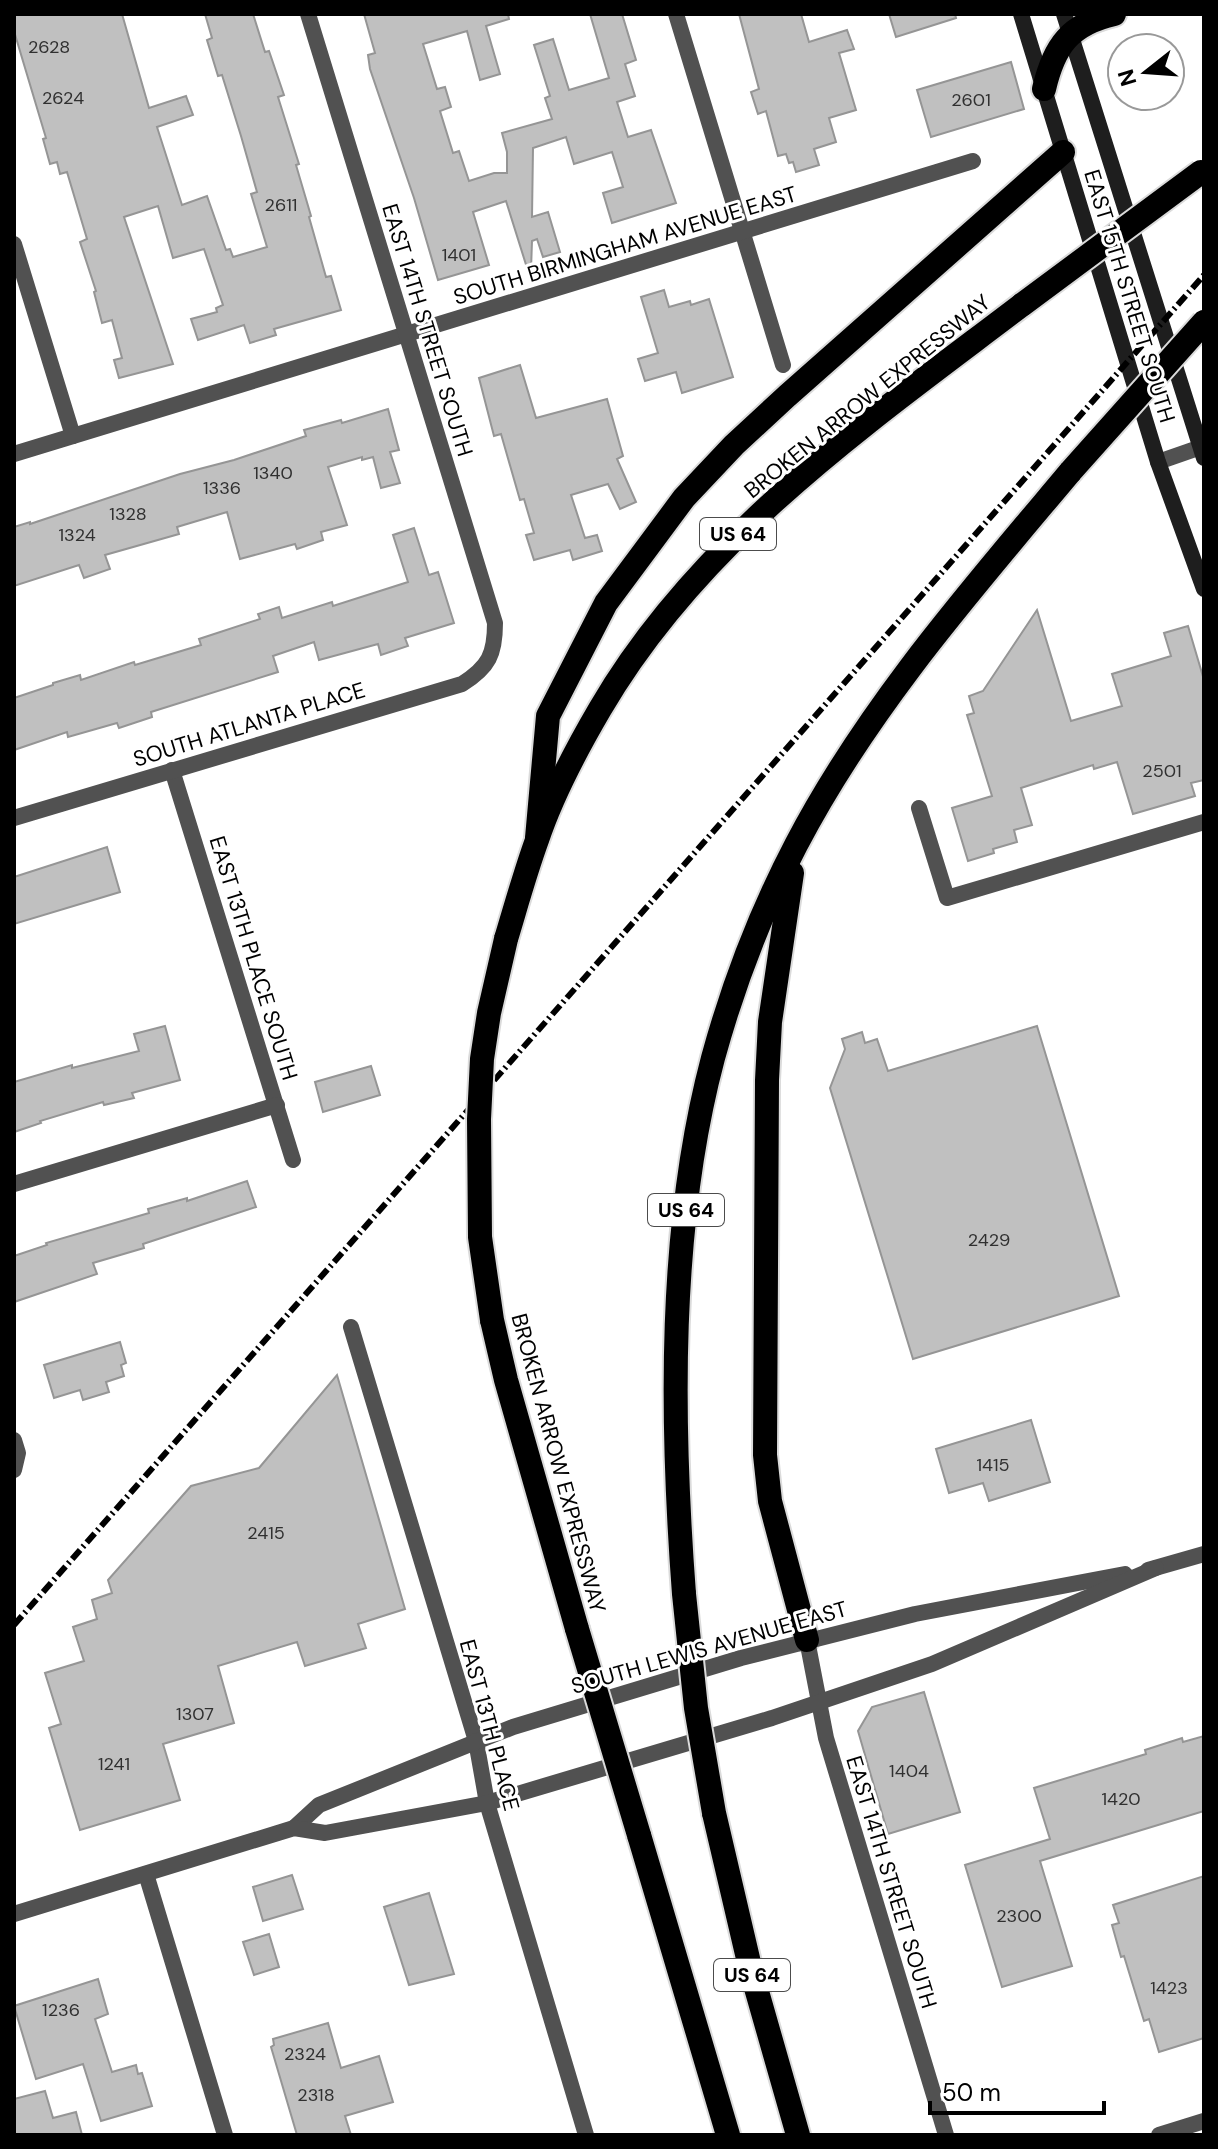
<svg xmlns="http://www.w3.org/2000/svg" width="1218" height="2149" viewBox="0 0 1218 2149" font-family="'DM Sans',sans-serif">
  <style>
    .building { fill: #c0c0c0; stroke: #959595; stroke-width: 2 }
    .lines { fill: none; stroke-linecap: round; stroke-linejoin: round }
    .motorway-casing { stroke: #dbdbdb; stroke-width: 28 }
    .minor { stroke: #515151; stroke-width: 16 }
    .tertiary { stroke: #515151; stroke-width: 16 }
    .secondary { stroke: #1e1e1e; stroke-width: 16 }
    .motorway { stroke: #000; stroke-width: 24 }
    .rail { stroke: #000; stroke-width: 6; stroke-dasharray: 12 4 2 4; stroke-linecap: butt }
    .motorway-bridge-casing { stroke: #dbdbdb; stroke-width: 28; stroke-linecap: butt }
    .motorway-bridge { stroke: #000; stroke-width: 24 }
    .labels { text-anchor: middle; stroke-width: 6; stroke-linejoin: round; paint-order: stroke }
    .number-label { font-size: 18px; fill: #303030 }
    .shield { fill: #fff; stroke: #4c4c4c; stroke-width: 2 }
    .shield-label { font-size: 20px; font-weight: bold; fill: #000 }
    .street-label { font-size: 22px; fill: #000; stroke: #fff }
  </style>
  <rect width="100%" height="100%" fill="#fff"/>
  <!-- building -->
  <g class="building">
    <path d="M 14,14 L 122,14 L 149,108 L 186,96 L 193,115 L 157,127 L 182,205 L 207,196 L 226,250 L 230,249 L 233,257 L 267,247 L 251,194 L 257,192 L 241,136 L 222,75 L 218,76 L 207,40 L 212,38 L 205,14 L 253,14 L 265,52 L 269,51 L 284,95 L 278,97 L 299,164 L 296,165 L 311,216 L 309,217 L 326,277 L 331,276 L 341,310 L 274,329 L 276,335 L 250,343 L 244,325 L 198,340 L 191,319 L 217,312 L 216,308 L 223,305 L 204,249 L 173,258 L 158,206 L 124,217 L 173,364 L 119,378 L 114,360 L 122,358 L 112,320 L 102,323 L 94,292 L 96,291 L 80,242 L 87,239 L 67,172 L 60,174 L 57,162 L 50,164 L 43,139 L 46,138 L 14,31 Z"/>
    <path d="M 364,14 L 508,14 L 509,19 L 486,26 L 500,74 L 480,80 L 467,31 L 423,44 L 437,89 L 445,87 L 451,107 L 440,111 L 453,153 L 459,151 L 469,181 L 494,173 L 507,173 L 507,152 L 502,133 L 552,119 L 545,98 L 550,96 L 534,45 L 553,39 L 569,90 L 609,78 L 590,14 L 622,14 L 636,60 L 625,64 L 635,96 L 617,102 L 628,137 L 651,130 L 676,203 L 612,223 L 603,193 L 623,187 L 612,152 L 574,164 L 566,137 L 533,148 L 532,217 L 548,212 L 560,252 L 543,257 L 537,239 L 532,241 L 531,270 L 528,271 L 506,201 L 473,212 L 489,265 L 438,280 L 414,198 L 370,69 L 368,55 L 375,53 Z"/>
    <path d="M 739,14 L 801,14 L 809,42 L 847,30 L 854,49 L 839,53 L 856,110 L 829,118 L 836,142 L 814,149 L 819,165 L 796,172 L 793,162 L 789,163 L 786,154 L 778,156 L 766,111 L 758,114 L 751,92 L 759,89 Z"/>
    <path d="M 889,14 L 955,14 L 956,18 L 896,37 Z"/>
    <path d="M 1011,62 L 1024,109 L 931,137 L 917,90 Z"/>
    <path d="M 664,290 L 669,307 L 690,301 L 691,305 L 709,299 L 733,377 L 682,393 L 676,372 L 645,381 L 638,359 L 658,353 L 641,297 Z"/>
    <path d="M 520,365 L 536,418 L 607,399 L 623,456 L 617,459 L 636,502 L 620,509 L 608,484 L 571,495 L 585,538 L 597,535 L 602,551 L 573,560 L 570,550 L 534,560 L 526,535 L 534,533 L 524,499 L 520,500 L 501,434 L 494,436 L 479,378 Z"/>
    <path d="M 388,409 L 399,450 L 390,452 L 400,483 L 381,488 L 373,457 L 362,460 L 362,457 L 328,467 L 347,525 L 321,532 L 323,540 L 297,549 L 295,544 L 240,559 L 227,512 L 177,527 L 179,534 L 105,555 L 110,569 L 84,578 L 79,565 L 14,586 L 14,527 L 30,522 L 30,524 L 180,474 L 234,460 L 306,436 L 304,430 L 341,420 L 342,423 Z"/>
    <path d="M 414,528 L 429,575 L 438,572 L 454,623 L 405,638 L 408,646 L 381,655 L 378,644 L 319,660 L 314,642 L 273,656 L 278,672 L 151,712 L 152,717 L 119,728 L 117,723 L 68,737 L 67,732 L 14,750 L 14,698 L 53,685 L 53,683 L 80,675 L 81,680 L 134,662 L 135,665 L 201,645 L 199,639 L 260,619 L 258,614 L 279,607 L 282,618 L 332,602 L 333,606 L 408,582 L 393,535 Z"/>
    <path d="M 1037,610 L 1071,721 L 1122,706 L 1112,674 L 1171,656 L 1164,633 L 1188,626 L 1204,680 L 1204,780 L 1191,783 L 1195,796 L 1133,814 L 1117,762 L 1094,769 L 1093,765 L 1021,788 L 1032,825 L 1014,830 L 1017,842 L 993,849 L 994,853 L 968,861 L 952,808 L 992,796 L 967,715 L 974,713 L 969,696 L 983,691 Z"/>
    <path d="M 107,847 L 120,892 L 14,924 L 14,877 Z"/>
    <path d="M 165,1026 L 180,1080 L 132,1093 L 134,1098 L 104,1105 L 103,1102 L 40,1121 L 41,1123 L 14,1132 L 14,1082 L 72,1065 L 72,1068 L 139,1051 L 134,1034 Z"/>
    <path d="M 1037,1026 L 1119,1296 L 913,1359 L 830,1088 L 845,1049 L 842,1039 L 862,1032 L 865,1043 L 877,1039 L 888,1071 Z"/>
    <path d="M 371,1066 L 380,1095 L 323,1112 L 315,1082 Z"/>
    <path d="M 247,1181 L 256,1207 L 143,1244 L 144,1248 L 93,1263 L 97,1274 L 14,1302 L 14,1256 L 47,1245 L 46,1243 L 149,1213 L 148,1209 L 187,1198 L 187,1201 Z"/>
    <path d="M 120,1342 L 126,1363 L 121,1365 L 124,1376 L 106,1382 L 109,1392 L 83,1400 L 80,1390 L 54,1398 L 44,1365 Z"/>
    <path d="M 337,1375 L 405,1609 L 358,1624 L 366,1648 L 305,1666 L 297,1642 L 218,1666 L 234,1723 L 163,1744 L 180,1800 L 80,1830 L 49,1728 L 61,1724 L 45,1673 L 84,1661 L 73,1627 L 97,1619 L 92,1600 L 112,1593 L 108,1580 L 191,1486 L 259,1468 Z"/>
    <path d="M 1031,1420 L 1050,1482 L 989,1501 L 983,1483 L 949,1493 L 936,1449 Z"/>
    <path d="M 924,1692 L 960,1812 L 888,1834 L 858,1731 L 872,1707 Z"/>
    <path d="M 1204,1736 L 1204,1811 L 1040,1861 L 1072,1966 L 1002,1987 L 965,1865 L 1050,1839 L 1034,1788 L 1146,1754 L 1145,1750 L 1182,1738 L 1183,1742 Z"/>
    <path d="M 292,1875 L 303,1909 L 263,1921 L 253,1887 Z"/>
    <path d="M 1204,1876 L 1204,2038 L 1159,2052 L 1149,2019 L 1144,2021 L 1124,1956 L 1121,1957 L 1112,1925 L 1119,1923 L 1113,1905 Z"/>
    <path d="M 429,1893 L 454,1974 L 409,1985 L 384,1907 Z"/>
    <path d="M 269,1934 L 279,1967 L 254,1975 L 243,1942 Z"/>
    <path d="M 98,1979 L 108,2014 L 95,2019 L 112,2072 L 136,2065 L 138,2074 L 142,2073 L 152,2106 L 101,2121 L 83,2064 L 36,2079 L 14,2006 Z"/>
    <path d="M 328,2023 L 341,2068 L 379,2056 L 393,2102 L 345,2116 L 351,2135 L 297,2135 L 271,2047 L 274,2045 L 273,2039 Z"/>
    <path d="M 45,2091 L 53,2118 L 76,2112 L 82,2135 L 14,2135 L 14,2099 Z"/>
  </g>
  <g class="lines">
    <defs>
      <g id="motorway">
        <path d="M 1044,89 C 1054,46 1070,24 1114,14"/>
        <path d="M 537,838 L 548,716 L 606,603 L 684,498 L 734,445 L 787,396 L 1063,152"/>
        <path d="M 792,873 L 770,1022 L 767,1080 L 765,1455 L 770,1501 L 807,1640"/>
        <path d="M 506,939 C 516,906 525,873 537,840 C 552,795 576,750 600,709 C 700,537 868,422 1023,304"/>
        <path d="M 492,1320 L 506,1380 L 577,1629"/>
        <path d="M 684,1594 C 671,1421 668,1227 713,1058 C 733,985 761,912 796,845 C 868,707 972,589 1071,471"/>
        <path d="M 714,1813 L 750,1967 L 798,2135"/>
        <path d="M 639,1835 L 728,2135"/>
      </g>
    </defs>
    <!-- motorway casing -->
    <use href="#motorway" class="motorway-casing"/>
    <!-- minor -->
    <g class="minor">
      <path d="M 676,14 L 783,365"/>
      <path d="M 14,244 L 73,436"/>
      <path d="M 14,454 L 973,161"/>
      <path d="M 172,770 L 293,1160"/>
      <path d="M 919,808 L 947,898 L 1204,822"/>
      <path d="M 14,818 L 462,684 C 489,667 495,654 495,623 L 308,14"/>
      <path d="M 14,1184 L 277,1105"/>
      <path d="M 351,1327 L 476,1741"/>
      <path d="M 14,1440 L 18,1453 L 14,1470"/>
      <path d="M 1159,2135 L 1204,2121"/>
    </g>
    <!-- tertiary -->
    <g class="tertiary">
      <path d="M 1158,462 L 1204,446"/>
      <path d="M 1148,1570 L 1204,1554"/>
      <path d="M 807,1640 L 826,1738 L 946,2135"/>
      <path d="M 476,1741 L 487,1803 L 586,2135"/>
      <path d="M 294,1828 L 319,1805 L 513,1727 L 741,1658 L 915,1614 L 1125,1574"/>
      <path d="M 146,1874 L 225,2135"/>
      <path d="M 14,1914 L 294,1828 L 325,1833 L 487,1803 L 772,1718 L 932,1664 L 1156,1568"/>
    </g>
    <!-- secondary -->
    <g class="secondary">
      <path d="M 1021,14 L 1158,462 L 1204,589"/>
      <path d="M 1064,14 L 1204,458"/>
    </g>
    <!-- motorway -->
    <use href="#motorway" class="motorway"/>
    <!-- rail -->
    <path class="rail" d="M 14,1625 L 1204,275"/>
    <defs>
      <g id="motorway-bridge">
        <path d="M 1023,304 L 1201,172"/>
        <path d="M 1071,471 L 1204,322"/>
        <path d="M 492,1320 L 480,1237 L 479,1119 L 482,1059 L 489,1013 L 506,939"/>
        <path d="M 684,1594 L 696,1708 L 714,1813"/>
        <path d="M 577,1629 L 639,1835"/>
      </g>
    </defs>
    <!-- motorway-bridge casing -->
    <use href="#motorway-bridge" class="motorway-bridge-casing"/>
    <!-- motorway-bridge -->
    <use href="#motorway-bridge" class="motorway-bridge"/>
  </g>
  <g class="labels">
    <!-- number labels -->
    <g class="number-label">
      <text x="49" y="53">2628</text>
      <text x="63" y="104">2624</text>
      <text x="971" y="106">2601</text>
      <text x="281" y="211">2611</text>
      <text x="459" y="261">1401</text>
      <text x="273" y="479">1340</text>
      <text x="222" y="494">1336</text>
      <text x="128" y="520">1328</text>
      <text x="77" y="541">1324</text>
      <text x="1162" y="777">2501</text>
      <text x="989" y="1246">2429</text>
      <text x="993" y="1471">1415</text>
      <text x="266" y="1539">2415</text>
      <text x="195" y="1720">1307</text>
      <text x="114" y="1770">1241</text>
      <text x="909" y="1777">1404</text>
      <text x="1121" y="1805">1420</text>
      <text x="1019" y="1922">2300</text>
      <text x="1169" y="1994">1423</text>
      <text x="61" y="2016">1236</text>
      <text x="305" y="2060">2324</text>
      <text x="316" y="2101">2318</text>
    </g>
    <!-- shield labels -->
    <g class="shield">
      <rect x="700" y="518" width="76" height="32" rx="6"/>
      <rect x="648" y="1194" width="76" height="32" rx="6"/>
      <rect x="714" y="1959" width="76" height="32" rx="6"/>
    </g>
    <g class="shield-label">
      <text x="738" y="541">US 64</text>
      <text x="686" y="1217">US 64</text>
      <text x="752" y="1982">US 64</text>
    </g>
    <!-- street labels -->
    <g class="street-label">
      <text transform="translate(625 245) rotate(-17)" y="8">SOUTH BIRMINGHAM AVENUE EAST</text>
      <text transform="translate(1130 296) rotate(73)" y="8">EAST 15TH STREET SOUTH</text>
      <text transform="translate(428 330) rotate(73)" y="8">EAST 14TH STREET SOUTH</text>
      <text transform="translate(867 396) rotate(-39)" y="8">BROKEN ARROW EXPRESSWAY</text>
      <text transform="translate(249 724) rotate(-17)" y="8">SOUTH ATLANTA PLACE</text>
      <text transform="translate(254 958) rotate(73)" y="8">EAST 13TH PLACE SOUTH</text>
      <text transform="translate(559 1463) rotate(75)" y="8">BROKEN ARROW EXPRESSWAY</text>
      <text transform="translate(709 1647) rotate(-16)" y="8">SOUTH LEWIS AVENUE EAST</text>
      <text transform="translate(490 1725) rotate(75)" y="8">EAST 13TH PLACE</text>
      <text transform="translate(892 1882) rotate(73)" y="8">EAST 14TH STREET SOUTH</text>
    </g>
  </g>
  <!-- border -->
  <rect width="1218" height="2149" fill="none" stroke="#000000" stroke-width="32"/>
  <!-- north arrow -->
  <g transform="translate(1146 72) rotate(253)"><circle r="38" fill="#ffffff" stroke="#999999" stroke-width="2"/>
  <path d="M0-6L14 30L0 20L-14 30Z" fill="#000000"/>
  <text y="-12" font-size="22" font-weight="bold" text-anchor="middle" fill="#000000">N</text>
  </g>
  <!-- scale -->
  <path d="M930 2101v12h174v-12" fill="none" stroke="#000000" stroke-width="4"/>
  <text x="942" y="2101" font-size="24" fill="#000000" stroke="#ffffff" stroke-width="6" paint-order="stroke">50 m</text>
</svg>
